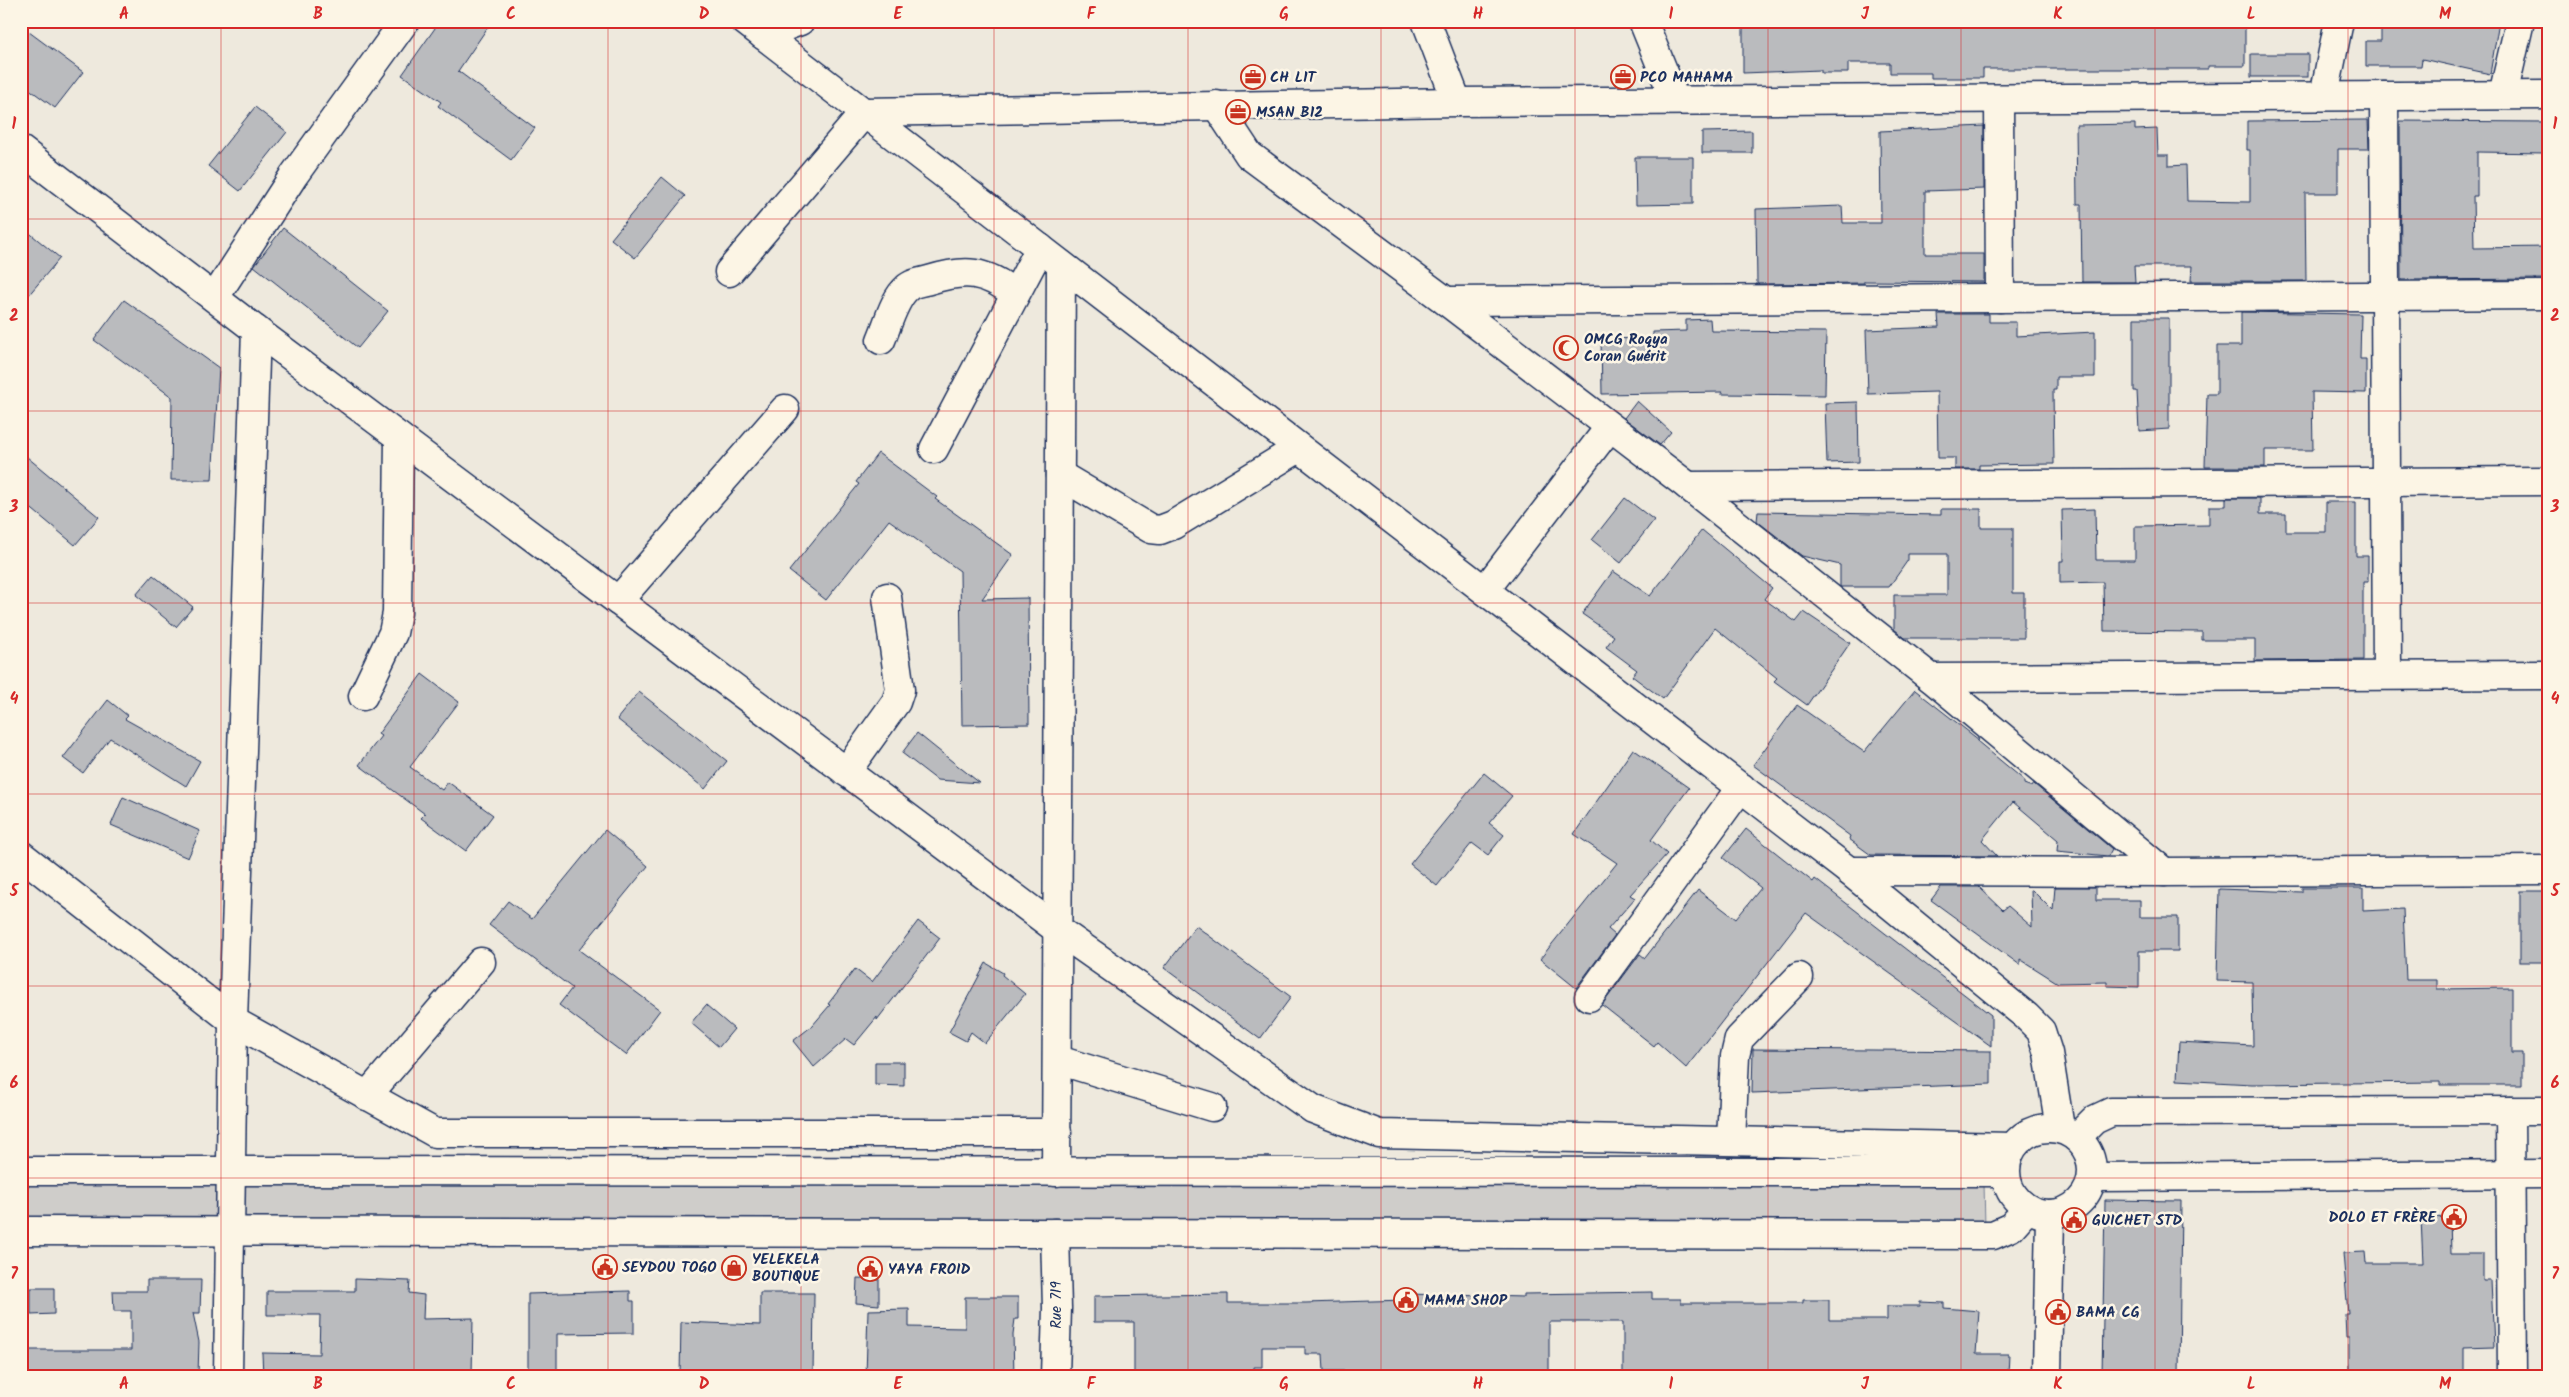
<svg xmlns="http://www.w3.org/2000/svg" width="2569" height="1397" viewBox="0 0 2569 1397" font-family="Kalam,sans-serif">
  <style>
    .green { fill: #cfcdca; stroke: #757e94 }
    .building { fill: #babbbe; stroke: #1b2f5e }
    .lines { fill: none; stroke-linecap: round; stroke-linejoin: round }
    .minor-casing { stroke: #1b2f5e; stroke-width: 31 }
    .major-casing { stroke: #1b2f5e; stroke-width: 31 }
    .minor { stroke: #fcf5e5; stroke-width: 28 }
    .major { stroke: #fcf5e5; stroke-width: 28 }
    .grid { fill: none; stroke: #d62828; stroke-width: 1; stroke-opacity: 0.55 }
    .labels { text-anchor: middle; stroke-width: 5; stroke-linejoin: round; paint-order: stroke }
    .poi-label { font-size: 15px; font-weight: bold; fill: #1b2f5e; stroke: #fcf5e5; text-anchor: start }
    .street-label { font-size: 15px; fill: #1b2f5e; stroke: #fcf5e5 }
    .neatline { fill: none; stroke: #d62828; stroke-width: 2 }
    .grid-label { font-size: 16px; text-anchor: middle; font-weight: bold; fill: #d62828 }
  </style>
  <rect width="100%" height="100%" fill="#eee9dd"/>
  <filter id="ink" filterUnits="userSpaceOnUse"><feTurbulence type="fractalNoise" baseFrequency=".02" numOctaves="2"/><feDisplacementMap in="SourceGraphic" scale="10" xChannelSelector="R" yChannelSelector="G"/><feConvolveMatrix kernelMatrix="1 2 1 2 8 2 1 2 1" color-interpolation-filters="sRGB"/></filter>
  <g filter="url(#ink)">
    <!-- green -->
    <path class="green" d="M 21,1182 L 1984,1183 L 1985,1227 L 21,1220 Z"/>
    <!-- building -->
    <g class="building">
      <path d="M 440,21 L 492,21 L 458,71 L 535,128 L 511,160 L 438,106 L 441,102 L 402,75 Z"/>
      <path d="M 1743,21 L 2245,21 L 2245,66 L 2208,66 L 2208,69 L 1983,69 L 1983,78 L 1931,78 L 1931,73 L 1890,73 L 1890,63 L 1848,63 L 1848,73 L 1821,73 L 1821,70 L 1743,73 Z"/>
      <path d="M 2416,21 L 2499,21 L 2490,74 L 2422,59 L 2421,66 L 2366,66 L 2366,41 L 2381,41 L 2381,28 L 2415,28 Z"/>
      <path d="M 21,26 L 83,72 L 55,108 L 21,83 Z"/>
      <rect x="2251" y="54" width="57" height="23"/>
      <path d="M 255,107 L 287,132 L 240,191 L 208,166 Z"/>
      <path d="M 2368,120 L 2369,149 L 2338,149 L 2338,193 L 2305,193 L 2306,281 L 2191,281 L 2192,266 L 2134,266 L 2135,282 L 2082,282 L 2081,204 L 2077,204 L 2076,125 L 2135,124 L 2135,130 L 2157,129 L 2158,155 L 2169,155 L 2169,166 L 2186,165 L 2187,201 L 2250,202 L 2250,150 L 2247,150 L 2247,121 Z"/>
      <path d="M 2400,121 L 2547,122 L 2547,153 L 2477,152 L 2477,196 L 2473,196 L 2474,248 L 2548,247 L 2548,279 L 2401,280 Z"/>
      <path d="M 1984,126 L 1984,189 L 1925,191 L 1925,254 L 1984,254 L 1984,282 L 1864,281 L 1864,283 L 1757,284 L 1756,209 L 1842,206 L 1843,223 L 1881,223 L 1880,131 Z"/>
      <path d="M 1752,131 L 1752,153 L 1702,153 L 1702,132 Z"/>
      <path d="M 1635,157 L 1693,157 L 1693,204 L 1636,205 Z"/>
      <path d="M 662,177 L 685,196 L 635,258 L 611,239 Z"/>
      <path d="M 21,226 L 60,258 L 21,304 Z"/>
      <path d="M 283,228 L 388,311 L 358,348 L 254,266 Z"/>
      <path d="M 124,300 L 219,368 L 212,480 L 171,480 L 172,397 L 94,340 Z"/>
      <path d="M 2241,312 L 2361,314 L 2360,359 L 2366,359 L 2366,393 L 2312,392 L 2313,450 L 2265,450 L 2265,467 L 2205,467 L 2207,394 L 2217,394 L 2217,346 L 2241,346 Z"/>
      <path d="M 1938,314 L 1989,314 L 1989,322 L 2016,322 L 2016,336 L 2095,332 L 2095,377 L 2056,377 L 2056,390 L 2053,390 L 2054,464 L 1979,465 L 1979,469 L 1955,469 L 1955,458 L 1938,458 L 1937,392 L 1868,394 L 1866,330 L 1939,327 Z"/>
      <path d="M 2134,318 L 2169,318 L 2169,429 L 2139,431 L 2137,391 L 2134,391 Z"/>
      <path d="M 1710,319 L 1711,331 L 1826,332 L 1825,395 L 1721,394 L 1722,392 L 1602,394 L 1601,339 L 1653,338 L 1653,332 L 1686,331 L 1686,320 Z"/>
      <path d="M 1637,401 L 1671,432 L 1660,445 L 1624,418 Z"/>
      <path d="M 1858,402 L 1859,462 L 1827,463 L 1825,403 Z"/>
      <path d="M 21,452 L 99,517 L 75,545 L 21,500 Z"/>
      <path d="M 878,453 L 937,497 L 935,499 L 1013,555 L 982,599 L 1028,598 L 1029,724 L 962,725 L 960,571 L 889,520 L 826,600 L 789,571 L 859,484 L 856,482 Z"/>
      <path d="M 1625,498 L 1654,520 L 1621,563 L 1592,540 Z"/>
      <path d="M 2226,498 L 2260,498 L 2260,514 L 2286,514 L 2286,532 L 2326,532 L 2326,502 L 2356,502 L 2356,556 L 2368,556 L 2368,582 L 2363,582 L 2363,660 L 2255,661 L 2255,640 L 2202,640 L 2202,632 L 2104,631 L 2103,582 L 2060,583 L 2060,561 L 2063,561 L 2062,510 L 2095,509 L 2096,560 L 2135,560 L 2135,526 L 2209,525 L 2209,506 L 2226,506 Z"/>
      <path d="M 1941,509 L 1981,509 L 1981,528 L 2013,528 L 2013,593 L 2024,593 L 2024,638 L 1905,638 L 1894,629 L 1894,595 L 1947,595 L 1947,554 L 1908,554 L 1908,560 L 1889,587 L 1840,587 L 1840,565 L 1802,556 L 1757,521 L 1758,512 L 1941,515 Z"/>
      <path d="M 1702,530 L 1772,588 L 1764,599 L 1796,622 L 1804,612 L 1850,643 L 1807,705 L 1774,681 L 1777,678 L 1715,628 L 1663,699 L 1632,676 L 1637,670 L 1606,647 L 1614,636 L 1582,614 L 1613,571 L 1650,596 Z"/>
      <path d="M 153,575 L 193,607 L 176,627 L 136,595 Z"/>
      <path d="M 422,674 L 459,702 L 410,767 L 442,790 L 448,782 L 493,815 L 466,851 L 421,818 L 425,814 L 359,765 L 381,736 L 378,734 Z"/>
      <path d="M 1915,690 L 1979,740 L 1977,741 L 2024,780 L 2024,784 L 2032,787 L 2034,784 L 2112,849 L 2108,856 L 2057,851 L 2058,840 L 2013,802 L 1982,840 L 1997,856 L 1871,855 L 1849,839 L 1850,836 L 1753,765 L 1797,705 L 1864,752 Z"/>
      <path d="M 639,692 L 727,761 L 705,789 L 617,719 Z"/>
      <path d="M 108,700 L 128,716 L 125,719 L 200,761 L 186,786 L 110,738 L 83,773 L 63,758 Z"/>
      <path d="M 917,733 L 953,762 L 980,783 L 937,780 L 902,753 Z"/>
      <path d="M 1633,749 L 1689,788 L 1651,840 L 1667,854 L 1630,895 L 1635,898 L 1608,929 L 1615,935 L 1576,988 L 1540,959 L 1617,863 L 1574,834 Z"/>
      <path d="M 1484,773 L 1512,796 L 1489,823 L 1504,835 L 1488,855 L 1472,843 L 1437,886 L 1410,864 Z"/>
      <path d="M 123,797 L 200,831 L 188,858 L 111,825 Z"/>
      <path d="M 1746,829 L 1813,882 L 1815,879 L 1991,1015 L 1991,1046 L 1806,913 L 1686,1068 L 1657,1042 L 1654,1046 L 1602,1005 L 1640,954 L 1645,958 L 1698,890 L 1736,919 L 1761,888 L 1723,858 Z"/>
      <path d="M 605,830 L 648,866 L 579,950 L 660,1010 L 626,1055 L 559,1005 L 572,988 L 489,925 L 508,901 L 532,919 Z"/>
      <path d="M 1941,887 L 1979,887 L 2003,910 L 2008,906 L 2032,927 L 2031,889 L 2053,911 L 2055,887 L 2096,887 L 2096,900 L 2140,900 L 2140,917 L 2178,917 L 2178,951 L 2139,951 L 2139,987 L 2107,986 L 2107,982 L 2058,983 L 2020,959 L 2020,965 L 1931,900 Z"/>
      <path d="M 2302,888 L 2363,888 L 2363,911 L 2403,909 L 2406,980 L 2437,980 L 2437,989 L 2512,988 L 2512,1053 L 2522,1053 L 2522,1085 L 2440,1085 L 2440,1082 L 2252,1084 L 2177,1080 L 2179,1042 L 2253,1046 L 2252,982 L 2217,981 L 2219,889 L 2302,892 Z"/>
      <rect x="2520" y="891" width="28" height="71"/>
      <path d="M 918,921 L 940,938 L 877,1020 L 877,1017 L 854,1045 L 846,1039 L 814,1067 L 793,1041 L 812,1026 L 830,1005 L 828,1004 L 855,969 L 872,982 Z"/>
      <path d="M 1196,926 L 1291,997 L 1260,1039 L 1164,968 Z"/>
      <path d="M 986,963 L 1003,973 L 1002,975 L 1025,994 L 985,1043 L 971,1032 L 966,1041 L 949,1032 Z"/>
      <path d="M 706,1005 L 734,1029 L 719,1047 L 691,1023 Z"/>
      <path d="M 1753,1049 L 1991,1051 L 1991,1084 L 1752,1093 Z"/>
      <path d="M 875,1062 L 904,1062 L 904,1086 L 875,1085 Z"/>
      <path d="M 2105,1200 L 2181,1201 L 2179,1376 L 2102,1376 Z"/>
      <path d="M 2450,1217 L 2451,1254 L 2483,1254 L 2483,1281 L 2491,1281 L 2494,1347 L 2464,1348 L 2464,1376 L 2349,1376 L 2349,1337 L 2346,1337 L 2345,1314 L 2348,1314 L 2343,1253 L 2365,1252 L 2366,1263 L 2423,1263 L 2421,1218 Z"/>
      <path d="M 857,1278 L 879,1279 L 879,1305 L 856,1303 Z"/>
      <path d="M 355,1279 L 410,1281 L 409,1293 L 424,1295 L 423,1319 L 473,1318 L 472,1376 L 263,1376 L 262,1353 L 319,1354 L 320,1315 L 267,1315 L 267,1291 L 355,1291 Z"/>
      <path d="M 147,1280 L 201,1280 L 200,1313 L 193,1313 L 199,1342 L 198,1375 L 21,1376 L 21,1350 L 131,1350 L 131,1311 L 114,1311 L 113,1291 L 147,1291 Z"/>
      <path d="M 31,1288 L 54,1288 L 54,1314 L 31,1315 Z"/>
      <path d="M 630,1291 L 630,1301 L 634,1301 L 634,1333 L 557,1334 L 557,1376 L 528,1376 L 528,1294 Z"/>
      <path d="M 1652,1292 L 1652,1299 L 1681,1299 L 1681,1303 L 1803,1303 L 1803,1300 L 1829,1300 L 1829,1320 L 1887,1320 L 1887,1306 L 1920,1306 L 1920,1302 L 1944,1303 L 1944,1308 L 1979,1311 L 1976,1354 L 2009,1354 L 2008,1376 L 1623,1376 L 1623,1322 L 1549,1322 L 1549,1376 L 1382,1376 L 1382,1371 L 1324,1371 L 1323,1354 L 1305,1354 L 1305,1347 L 1262,1347 L 1262,1367 L 1254,1367 L 1254,1376 L 1134,1376 L 1134,1322 L 1094,1322 L 1094,1296 L 1228,1294 L 1228,1303 L 1305,1303 L 1406,1300 L 1406,1294 L 1524,1297 L 1524,1294 Z"/>
      <path d="M 760,1293 L 814,1293 L 813,1376 L 680,1376 L 681,1322 L 760,1325 Z"/>
      <path d="M 965,1297 L 1018,1297 L 1018,1319 L 1015,1319 L 1013,1334 L 1014,1376 L 866,1376 L 868,1310 L 909,1309 L 909,1327 L 965,1328 Z"/>
    </g>
    <g class="lines">
      <defs>
        <g id="minor">
          <path d="M 745,21 L 1849,871 L 2026,1016 L 2041,1031 L 2048,1053 L 2060,1128"/>
          <path d="M 1426,21 L 1457,102"/>
          <path d="M 1643,21 L 1675,100"/>
          <path d="M 763,35 L 800,21"/>
          <path d="M 2503,95 L 2520,21"/>
          <path d="M 2324,96 L 2339,21"/>
          <path d="M 2384,96 L 2387,675"/>
          <path d="M 1999,99 L 2000,298"/>
          <path d="M 1216,105 L 1249,155 L 1446,301 L 1688,486 L 1931,678 L 2164,872"/>
          <path d="M 21,150 L 256,330 L 1058,930 L 1313,1109 L 1379,1134 L 2012,1147"/>
          <path d="M 729,272 L 865,112 L 1457,102 L 2548,95"/>
          <path d="M 215,297 L 294,175 L 405,21"/>
          <path d="M 1446,301 L 2548,295"/>
          <path d="M 881,340 C 888,324 894,299 907,288 C 912,283 922,282 929,280 C 965,269 985,270 1015,294"/>
          <path d="M 934,449 L 1040,248"/>
          <path d="M 1060,475 L 1151,529 L 1160,530 L 1173,525 L 1299,448"/>
          <path d="M 1688,486 L 2548,481"/>
          <path d="M 1485,590 L 1609,428"/>
          <path d="M 618,601 L 785,409"/>
          <path d="M 1931,678 L 2548,675"/>
          <path d="M 363,696 L 393,633 L 397,613 L 399,437"/>
          <path d="M 846,772 L 896,702 L 900,690 L 887,597"/>
          <path d="M 21,855 L 233,1021 L 435,1133 L 1057,1133"/>
          <path d="M 1849,871 L 2164,872 L 2548,870"/>
          <path d="M 1589,997 L 1741,787"/>
          <path d="M 1058,1060 L 1212,1107"/>
          <path d="M 367,1096 L 481,962"/>
          <path d="M 2510,1111 L 2512,1376"/>
          <path d="M 1731,1141 L 1735,1056 L 1739,1039 L 1799,977"/>
          <path d="M 1056,1172 L 1061,265"/>
          <path d="M 228,1376 L 233,1021 L 256,330"/>
          <path d="M 1055,1376 L 1057,1308 L 1055,1233"/>
          <path d="M 2047,1376 L 2050,1214"/>
        </g>
        <g id="major">
          <circle cx="2049" cy="1171" r="43"/>
          <path d="M 2077,1137 L 2094,1120 L 2111,1112 L 2548,1111"/>
          <path d="M 21,1171 L 2005,1172"/>
          <path d="M 2093,1177 L 2548,1174"/>
          <path d="M 21,1231 L 1993,1235 L 2011,1227 L 2027,1209"/>
        </g>
      </defs>
      <!-- minor casing -->
      <use href="#minor" class="minor-casing"/>
      <!-- major casing -->
      <use href="#major" class="major-casing"/>
      <!-- minor -->
      <use href="#minor" class="minor"/>
      <!-- major -->
      <use href="#major" class="major"/>
    </g>
  </g>
  <!-- grid -->
  <path class="grid" d="M 221,21 L 221,1376M 414,21 L 414,1376M 608,21 L 608,1376M 801,21 L 801,1376M 994,21 L 994,1376M 1188,21 L 1188,1376M 1381,21 L 1381,1376M 1575,21 L 1575,1376M 1768,21 L 1768,1376M 1961,21 L 1961,1376M 2155,21 L 2155,1376M 2348,21 L 2348,1376M 21,219 L 2548,219M 21,411 L 2548,411M 21,603 L 2548,603M 21,794 L 2548,794M 21,986 L 2548,986M 21,1178 L 2548,1178"/>
  <!-- icons -->
  <defs>
    <symbol id="office-ring" viewBox="-11 -11 22 22"><circle r="9.5" fill="#fcf5e5" stroke="#c8321e" stroke-width="1.5"/><path d="M-6-3h4V-5.5h4V-3h4V5H-6ZM-1-4.5V-3h2v-1.5ZM-6 0V1H6V0Z" fill="#c8321e"/></symbol>
    <symbol id="mosque-ring" viewBox="-11 -11 22 22"><circle r="9.5" fill="#fcf5e5" stroke="#c8321e" stroke-width="1.5"/><path d="M3.5-4.9A6 6 0 1 0 3.5 4.9A5 5 0 1 1 3.5-4.9Z" fill="#c8321e"/></symbol>
    <symbol id="civic-ring" viewBox="-11 -11 22 22"><circle r="9.5" fill="#fcf5e5" stroke="#c8321e" stroke-width="1.5"/><path d="M-.6-6.5H3V-4.5H.6V-3L4-1V1h2V6H-6V1h2V-1L-.6-3ZM-1.2 2.5V6h2.4V2.5Z" fill="#c8321e"/></symbol>
    <symbol id="shop-ring" viewBox="-11 -11 22 22"><circle r="9.5" fill="#fcf5e5" stroke="#c8321e" stroke-width="1.5"/><path d="M-5-2.5h2.3a2.7 3.5 0 0 1 5.4 0H5L5.5 6h-11ZM-1.5-2.5h3a1.5 2.3 0 0 0-3 0Z" fill="#c8321e"/></symbol>
  </defs>
  <g fill-rule="evenodd">
    <use href="#office-ring" x="1239" y="63" width="28" height="28"/>
    <use href="#office-ring" x="1609" y="63" width="28" height="28"/>
    <use href="#office-ring" x="1224" y="98" width="28" height="28"/>
    <use href="#mosque-ring" x="1552" y="334" width="28" height="28"/>
    <use href="#civic-ring" x="2440" y="1203" width="28" height="28"/>
    <use href="#civic-ring" x="2060" y="1206" width="28" height="28"/>
    <use href="#civic-ring" x="591" y="1253" width="28" height="28"/>
    <use href="#shop-ring" x="720" y="1254" width="28" height="28"/>
    <use href="#civic-ring" x="856" y="1255" width="28" height="28"/>
    <use href="#civic-ring" x="1392" y="1286" width="28" height="28"/>
    <use href="#civic-ring" x="2044" y="1298" width="28" height="28"/>
  </g>
  <g class="labels">
    <!-- poi labels -->
    <g class="poi-label">
      <text x="1270" y="82">CH L1T</text>
      <text x="1640" y="82">PCO MAHAMA</text>
      <text x="1256" y="117">MSAN B12</text>
      <text x="1584" y="344">OMCG Roqya<tspan x="1584" dy="17">Coran Guérit</tspan></text>
      <text x="2436" y="1222" text-anchor="end">DOLO ET FRÈRE</text>
      <text x="2092" y="1225">GUICHET STD</text>
      <text x="752" y="1264">YELEKELA<tspan x="752" dy="17">BOUTIQUE</tspan></text>
      <text x="622" y="1272">SEYDOU TOGO</text>
      <text x="888" y="1274">YAYA FROID</text>
      <text x="1424" y="1305">MAMA SHOP</text>
      <text x="2076" y="1317">BAMA CG</text>
    </g>
    <!-- street labels -->
    <g class="street-label">
      <text transform="translate(1056 1305) rotate(-90)" y="5">Rue 719</text>
    </g>
  </g>
  <!-- margin -->
  <rect width="2569" height="1397" fill="none" stroke="#fcf5e5" stroke-width="55"/>
  <rect x="28" y="28" width="2514" height="1342" class="neatline"/>
  <g class="grid-label">
    <text x="124" y="19">A</text>
    <text x="318" y="19">B</text>
    <text x="511" y="19">C</text>
    <text x="704" y="19">D</text>
    <text x="898" y="19">E</text>
    <text x="1091" y="19">F</text>
    <text x="1284" y="19">G</text>
    <text x="1478" y="19">H</text>
    <text x="1671" y="19">I</text>
    <text x="1865" y="19">J</text>
    <text x="2058" y="19">K</text>
    <text x="2251" y="19">L</text>
    <text x="2445" y="19">M</text>
    <text x="14" y="129">1</text>
    <text x="2555" y="129">1</text>
    <text x="14" y="321">2</text>
    <text x="2555" y="321">2</text>
    <text x="14" y="512">3</text>
    <text x="2555" y="512">3</text>
    <text x="14" y="704">4</text>
    <text x="2555" y="704">4</text>
    <text x="14" y="896">5</text>
    <text x="2555" y="896">5</text>
    <text x="14" y="1088">6</text>
    <text x="2555" y="1088">6</text>
    <text x="14" y="1279">7</text>
    <text x="2555" y="1279">7</text>
    <text x="124" y="1389">A</text>
    <text x="318" y="1389">B</text>
    <text x="511" y="1389">C</text>
    <text x="704" y="1389">D</text>
    <text x="898" y="1389">E</text>
    <text x="1091" y="1389">F</text>
    <text x="1284" y="1389">G</text>
    <text x="1478" y="1389">H</text>
    <text x="1671" y="1389">I</text>
    <text x="1865" y="1389">J</text>
    <text x="2058" y="1389">K</text>
    <text x="2251" y="1389">L</text>
    <text x="2445" y="1389">M</text>
  </g>
</svg>
